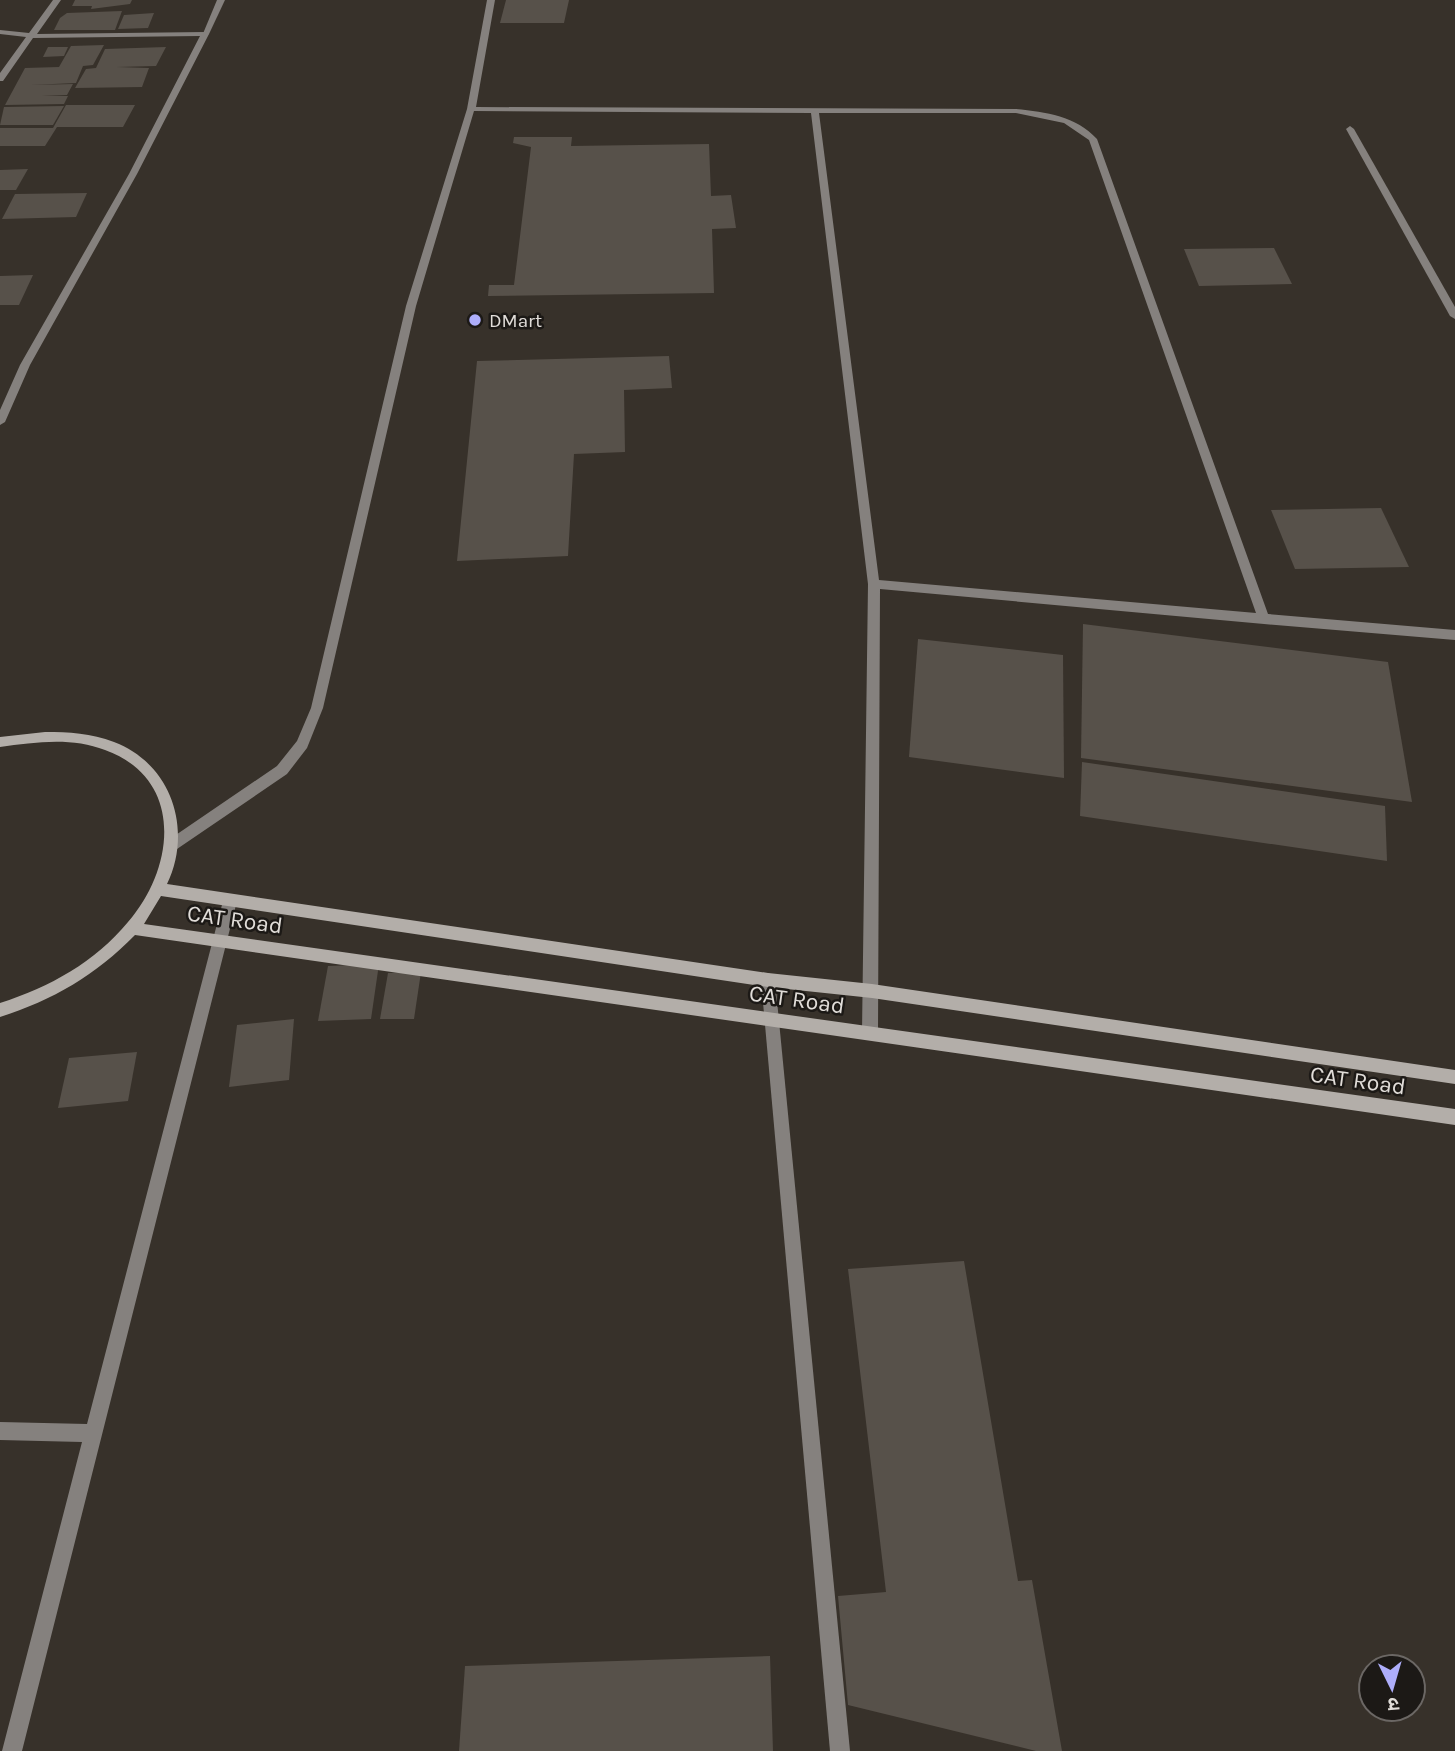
<svg xmlns="http://www.w3.org/2000/svg" width="1455" height="1751" viewBox="0 0 1455 1751" font-family="Karla,'Noto Sans Devanagari',sans-serif">
  <style>
    .building { fill: #57514a }
    .lines { fill: none; stroke-linecap: round; stroke-linejoin: round }
    .lane { fill: #85817e; fill-rule: evenodd }
    .street { fill: #85817e; fill-rule: evenodd }
    .secondary { fill: #b3aea9; fill-rule: evenodd }
    .poi-dot { fill: #aeaefb; stroke: #1c1916; stroke-width: 2.5 }
    .labels { text-anchor: middle; stroke-width: 5; stroke-linejoin: round; paint-order: stroke }
    .far-poi-label { font-size: 19px; fill: #e1ddd9; stroke: #1c1916; text-anchor: start }
    .street-label { font-size: 23px; fill: #e1ddd9; stroke: #1c1916 }
  </style>
  <rect width="100%" height="100%" fill="#37312a"/>
  <!-- building -->
  <g class="building">
    <path d="M 75,0 L 132,0 L 130,4 L 91,9 L 92,6 L 72,6 Z"/>
    <path d="M 506,0 L 569,0 L 564,23 L 500,23 Z"/>
    <path d="M 122,11 L 115,30 L 54,30 L 60,18 L 67,13 Z"/>
    <path d="M 154,13 L 148,28 L 118,29 L 124,15 Z"/>
    <path d="M 104,45 L 93,65 L 83,66 L 76,83 L 31,85 L 73,84 L 67,95 L 42,96 L 68,96 L 64,104 L 5,105 L 25,68 L 59,67 L 71,46 Z"/>
    <path d="M 48,47 L 68,47 L 64,56 L 43,57 Z"/>
    <path d="M 166,47 L 156,66 L 117,67 L 149,68 L 142,87 L 75,88 L 86,69 L 96,68 L 105,49 Z"/>
    <path d="M 66,105 L 135,105 L 123,127 L 57,127 L 45,146 L 0,146 L 0,128 L 53,128 Z"/>
    <path d="M 64,106 L 53,125 L 0,125 L 4,107 Z"/>
    <path d="M 514,137 L 572,137 L 571,146 L 709,144 L 711,196 L 731,195 L 736,228 L 712,229 L 714,293 L 488,296 L 489,285 L 514,285 L 531,147 L 513,143 Z"/>
    <path d="M 28,169 L 16,190 L 0,190 L 0,170 Z"/>
    <path d="M 87,193 L 76,217 L 2,219 L 15,194 Z"/>
    <path d="M 1274,248 L 1292,284 L 1199,286 L 1184,249 Z"/>
    <path d="M 33,275 L 19,305 L 0,305 L 0,276 Z"/>
    <path d="M 669,356 L 672,388 L 624,390 L 625,452 L 574,454 L 568,556 L 457,561 L 477,361 Z"/>
    <path d="M 1381,508 L 1409,567 L 1295,569 L 1271,510 Z"/>
    <path d="M 1083,624 L 1388,662 L 1412,802 L 1081,758 Z"/>
    <path d="M 918,639 L 1063,655 L 1064,778 L 909,757 Z"/>
    <path d="M 1082,762 L 1385,806 L 1387,861 L 1080,816 Z"/>
    <path d="M 379,964 L 371,1019 L 318,1021 L 328,966 Z"/>
    <path d="M 421,972 L 414,1019 L 380,1019 L 388,973 Z"/>
    <path d="M 294,1019 L 289,1080 L 229,1087 L 237,1025 Z"/>
    <path d="M 137,1052 L 128,1101 L 58,1108 L 69,1058 Z"/>
    <path d="M 964,1261 L 1018,1581 L 1032,1580 L 1062,1751 L 1036,1751 L 848,1705 L 838,1596 L 886,1592 L 848,1269 Z"/>
    <path d="M 770,1656 L 773,1751 L 459,1751 L 465,1666 Z"/>
  </g>
  <g class="lines">
    <!-- lane -->
    <g class="lane">
      <path d="M 217,0 L 225,0 L 209,34 L 202,36 Z"/>
      <path d="M 230,895 L 235,897 L 237,901 L 22,1751 L 2,1751 L 82,1442 L 0,1440 L 0,1422 L 87,1424 L 223,901 L 225,897 Z"/>
      <path d="M 768,973 L 773,975 L 775,980 L 850,1751 L 830,1751 L 761,980 L 763,975 Z"/>
    </g>
    <!-- street -->
    <g class="street">
      <path d="M 53,0 L 61,0 L 37,34 L 205,32 L 209,34 L 137,174 L 30,365 L 5,422 L 0,425 L 0,410 L 20,365 L 129,174 L 200,36 L 33,38 L 3,81 L 0,81 L 0,73 L 26,37 L 0,34 L 0,30 L 29,33 Z"/>
      <path d="M 487,0 L 495,0 L 476,107 L 1016,109 C 1046,112 1076,116 1097,139 L 1268,614 L 1455,630 L 1455,640 L 1264,624 L 880,589 L 878,1032 L 875,1037 L 870,1039 L 865,1037 L 862,1032 L 868,584 L 811,113 L 474,111 L 416,306 L 323,708 L 307,748 L 287,774 L 177,849 L 167,849 L 165,845 L 167,841 L 277,766 L 297,741 L 311,708 L 406,306 L 467,109 ZM 819,113 L 1016,113 L 1064,123 L 1089,140 L 1256,613 L 879,580 Z"/>
      <path d="M 1350,126 L 1354,129 L 1455,307 L 1455,319 L 1450,316 L 1346,129 Z"/>
    </g>
    <!-- secondary -->
    <path class="secondary" d="M 45,732 C 69,732 91,733 114,742 C 172,764 193,830 167,884 L 768,973 L 872,984 L 1455,1070 L 1455,1084 L 872,998 L 768,987 L 161,896 L 144,924 L 1455,1109 L 1455,1125 L 135,935 C 96,975 53,1000 0,1017 L 0,1003 C 50,987 95,962 128,922 C 175,868 185,779 105,750 C 72,737 35,742 0,747 L 0,737 Z"/>
  </g>
  <!-- markers -->
  <circle class="poi-dot" cx="475" cy="320" r="7"/>
  <g class="labels">
    <!-- far-poi labels -->
    <g class="far-poi-label">
      <text x="489" y="327">DMart</text>
    </g>
    <!-- street labels -->
    <g class="street-label">
      <text transform="translate(235 919) rotate(8)" y="8">CAT Road</text>
      <text transform="translate(797 999) rotate(8)" y="8">CAT Road</text>
      <text transform="translate(1358 1080) rotate(8)" y="8">CAT Road</text>
    </g>
  </g>
  <!-- north arrow -->
  <g transform="translate(1392 1688) rotate(175)"><circle r="33" fill="#1c1916" stroke="#6b6764" stroke-width="2"/>
  <path d="M0-5L12 26L0 18L-12 26Z" fill="#aeaefb"/>
  <text y="-10" font-size="19" font-weight="bold" text-anchor="middle" fill="#e1ddd9">उ</text>
  </g>
</svg>
